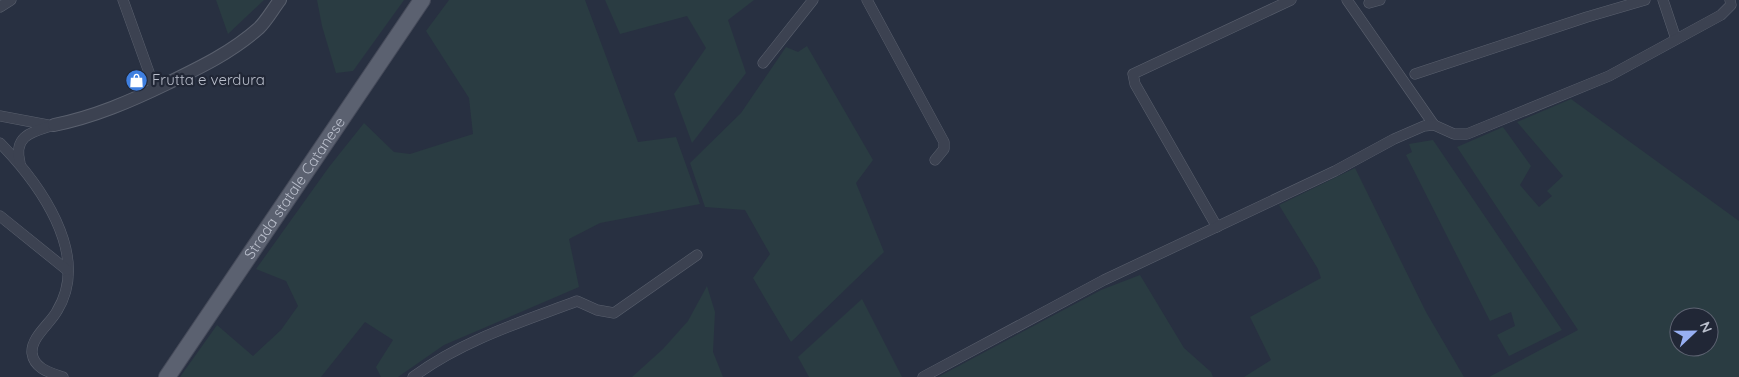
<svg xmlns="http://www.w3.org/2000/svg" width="1739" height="377" viewBox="0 0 1739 377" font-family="Quicksand,sans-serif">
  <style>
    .green { fill: #2a3c42; fill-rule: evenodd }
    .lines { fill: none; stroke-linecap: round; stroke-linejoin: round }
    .minor-casing { stroke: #5a606e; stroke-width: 11 }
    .tertiary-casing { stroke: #5a606e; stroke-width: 14 }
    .primary-casing { stroke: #464b5a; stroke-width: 18 }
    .minor { stroke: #3c4251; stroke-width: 10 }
    .tertiary { stroke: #3c4251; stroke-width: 12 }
    .primary { stroke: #5b6170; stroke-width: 16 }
    .labels { text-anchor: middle; stroke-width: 4.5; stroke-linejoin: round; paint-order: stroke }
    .poi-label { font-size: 15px; fill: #b9becb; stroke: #212736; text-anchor: start }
    .street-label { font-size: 15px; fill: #b9becb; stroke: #212736 }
  </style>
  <rect width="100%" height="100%" fill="#283041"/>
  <!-- green -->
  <g class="green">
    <path d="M 216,0 L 264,0 L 228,34 Z"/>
    <path d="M 317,0 L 404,0 L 353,71 L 336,73 L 322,26 Z"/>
    <path d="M 449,0 L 585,0 L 638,142 L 676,137 L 700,204 L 600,223 L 569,239 L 579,287 L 444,345 L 398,377 L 381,377 L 376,367 L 393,340 L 365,322 L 321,377 L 180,377 L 217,325 L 253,356 L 281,330 L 298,306 L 286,281 L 256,269 L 329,167 L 364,123 L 394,152 L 410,154 L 473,134 L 469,98 L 426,31 Z"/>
    <path d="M 605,0 L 754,0 L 728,20 L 746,73 L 692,143 L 674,94 L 706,48 L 687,16 L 620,34 Z"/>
    <path d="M 807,46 L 873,160 L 856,183 L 884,252 L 791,342 L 753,278 L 770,254 L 745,210 L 705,207 L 690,163 L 741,113 L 786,47 L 798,52 Z"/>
    <path d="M 1571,99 L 1739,221 L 1739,377 L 1489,377 L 1578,330 L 1457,147 L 1503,127 L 1531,166 L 1520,185 L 1539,207 L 1552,196 L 1547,191 L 1563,176 L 1517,122 ZM 1679,317 L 1709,317 L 1709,347 L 1679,347 Z"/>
    <path d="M 1433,140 L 1562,330 L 1509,356 L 1497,335 L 1515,326 L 1511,312 L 1490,321 L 1406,155 L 1412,152 L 1409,144 Z"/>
    <path d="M 1355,168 L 1426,312 L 1464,377 L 1244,377 L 1271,360 L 1250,317 L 1321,278 L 1318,269 L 1279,205 Z"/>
    <path d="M 1140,275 L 1184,348 L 1211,372 L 1213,377 L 938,377 L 1101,290 Z"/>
    <path d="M 707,286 L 715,312 L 713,352 L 723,377 L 632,377 L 663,349 L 688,321 Z"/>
    <path d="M 862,299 L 902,377 L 809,377 L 798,357 Z"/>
  </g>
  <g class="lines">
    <defs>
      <g id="minor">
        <path d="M 123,0 L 155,89"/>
        <path d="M 867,0 L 944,142 L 944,149 L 935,160"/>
        <path d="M 1347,0 L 1434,125"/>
        <path d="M 1663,0 L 1676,39"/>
        <path d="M 1369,3 L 1380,0"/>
        <path d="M 0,7 L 11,0"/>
        <path d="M 763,63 L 813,0"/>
        <path d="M 1415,74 L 1587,17 L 1645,0"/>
        <path d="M 0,116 L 48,125"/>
        <path d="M 0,143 C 38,182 92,254 57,311 C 50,324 31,337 32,353 C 34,369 51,373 63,377"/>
        <path d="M 20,163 C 13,135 32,132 54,125"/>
        <path d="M 0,216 L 67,270"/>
        <path d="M 1217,227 L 1135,84 L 1133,74 L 1291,0"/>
        <path d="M 413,377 C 461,341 521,322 577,301 L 597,310 L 614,313 L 697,255"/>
        <path d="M 923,377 L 1104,280 L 1335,171 L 1394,139 L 1424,126 L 1434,125 L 1454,134 L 1467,134 L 1609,76 L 1721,15 L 1731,5 L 1730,0"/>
      </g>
      <path id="tertiary" d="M 54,125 C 94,117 131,101 168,83 C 201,67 232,52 259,28 C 267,20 273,9 280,0"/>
      <g id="primary">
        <path id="s1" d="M 167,377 L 422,0"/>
      </g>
    </defs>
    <!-- minor casing -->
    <use href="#minor" class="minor-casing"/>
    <!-- tertiary casing -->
    <use href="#tertiary" class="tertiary-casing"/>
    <!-- primary casing -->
    <use href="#primary" class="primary-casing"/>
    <!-- minor -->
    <use href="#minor" class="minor"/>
    <!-- tertiary -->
    <use href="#tertiary" class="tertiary"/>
    <!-- primary -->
    <use href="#primary" class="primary"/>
  </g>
  <!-- icons -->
  <defs>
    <symbol id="shop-disc" viewBox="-11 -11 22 22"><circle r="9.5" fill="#3f7fe0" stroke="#212736"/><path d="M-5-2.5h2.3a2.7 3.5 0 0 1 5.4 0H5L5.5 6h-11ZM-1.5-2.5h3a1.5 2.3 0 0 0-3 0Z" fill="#fff"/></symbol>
  </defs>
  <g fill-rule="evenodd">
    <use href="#shop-disc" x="124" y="68" width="25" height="25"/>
  </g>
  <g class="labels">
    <!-- poi labels -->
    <g class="poi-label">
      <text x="152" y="85">Frutta e verdura</text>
    </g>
    <!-- street labels -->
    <g class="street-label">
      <text dy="5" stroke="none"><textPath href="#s1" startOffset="228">Strada statale Catanese</textPath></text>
    </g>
  </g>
  <!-- north arrow -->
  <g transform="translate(1694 332) rotate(68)"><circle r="24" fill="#212736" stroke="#5e6372"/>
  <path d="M0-4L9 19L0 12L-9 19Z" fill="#97aff2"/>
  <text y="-8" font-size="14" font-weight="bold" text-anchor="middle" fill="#b9becb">N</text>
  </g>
</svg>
